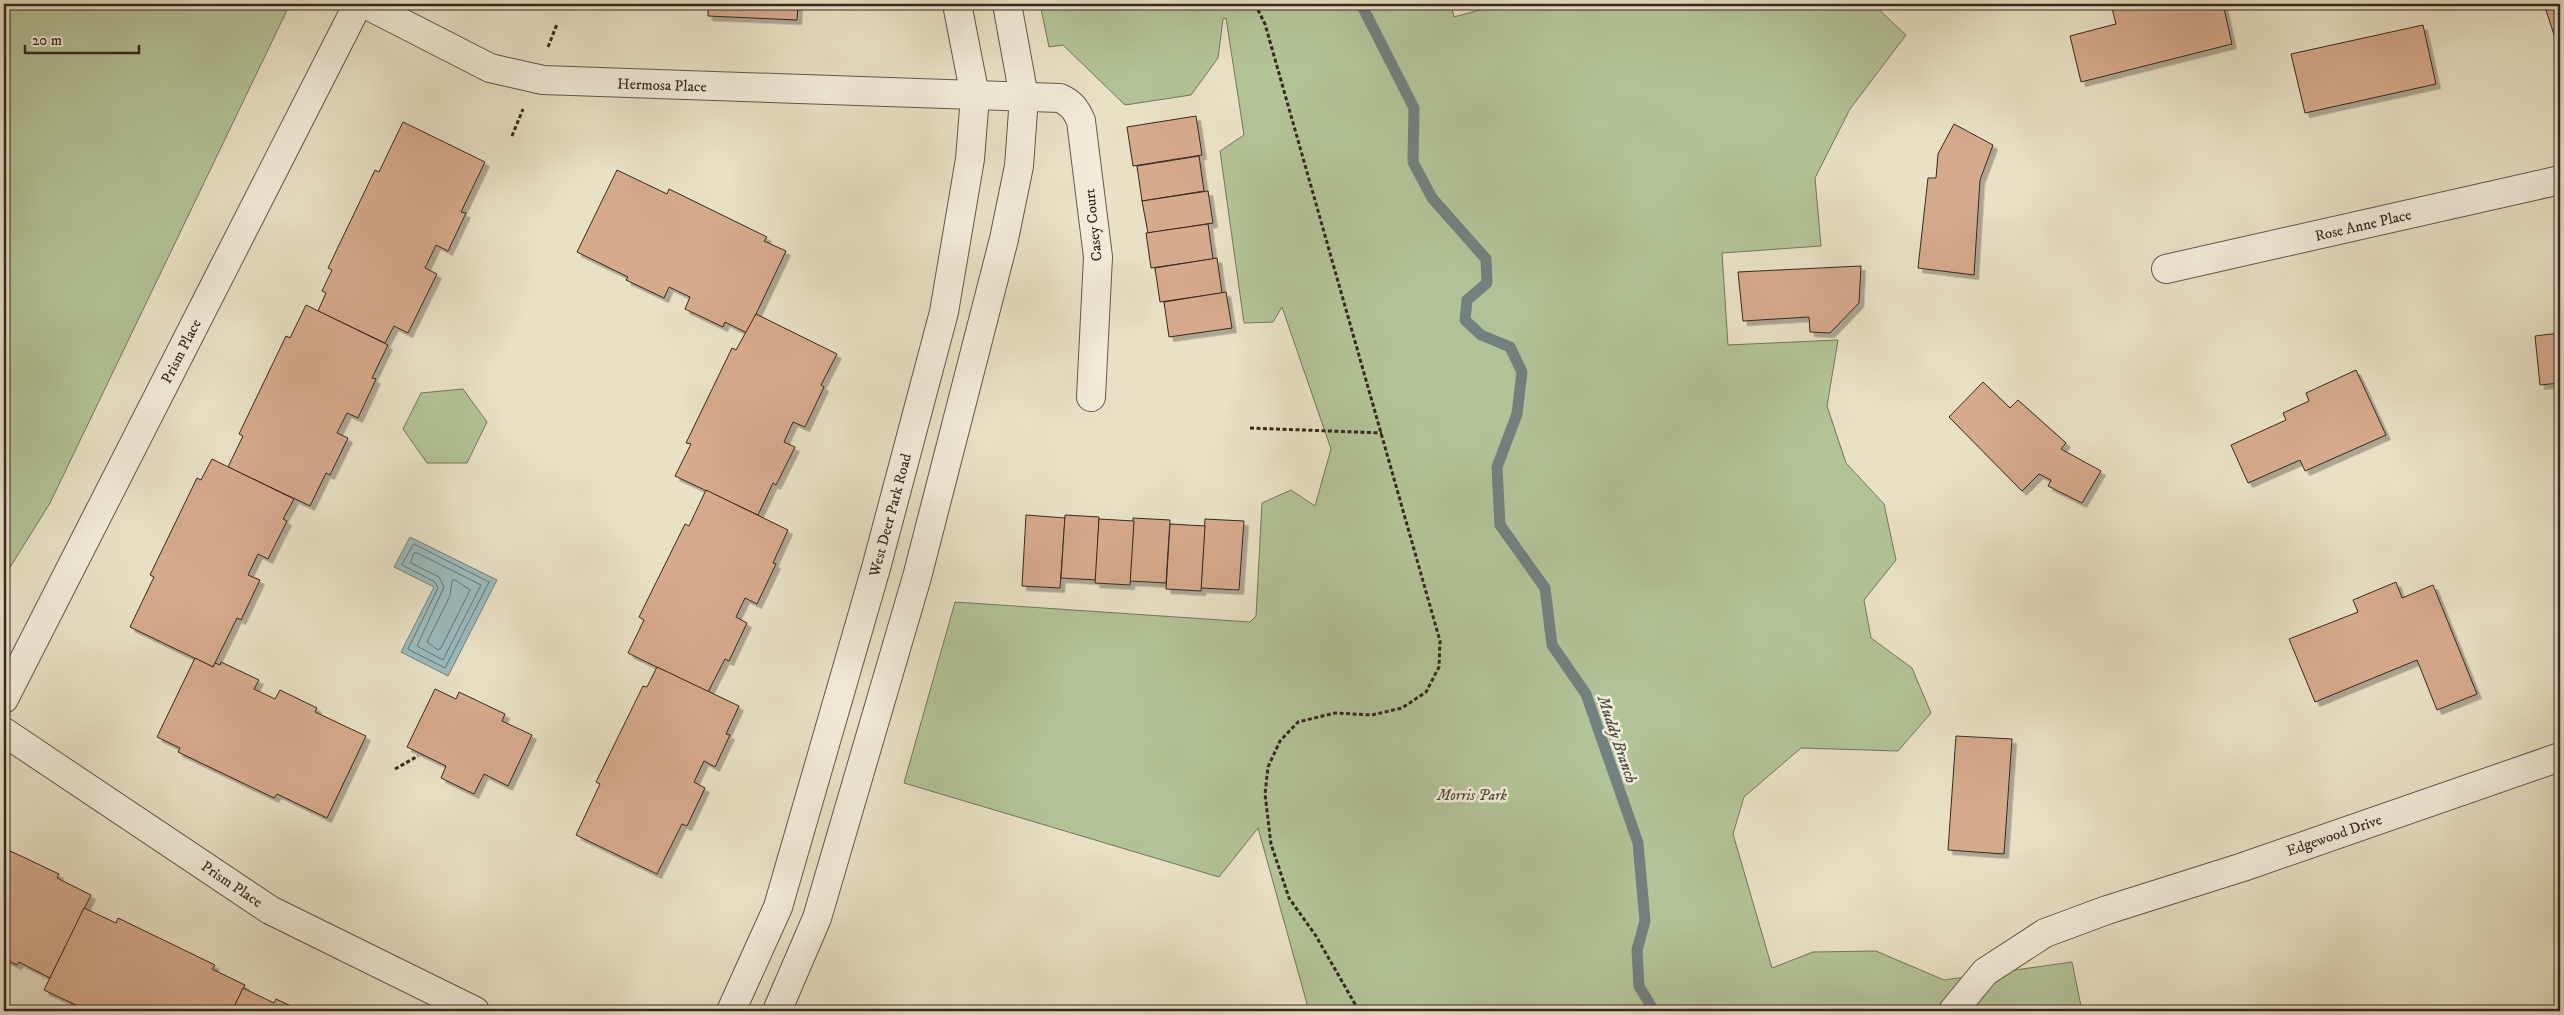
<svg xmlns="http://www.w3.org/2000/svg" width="2564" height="1015" viewBox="0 0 2564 1015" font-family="'IM FELL DW Pica',serif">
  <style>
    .green { fill: #b3c398; stroke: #74765c }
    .water { fill: #9bbbbe; stroke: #72807f }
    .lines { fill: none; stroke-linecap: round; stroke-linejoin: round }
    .shore { stroke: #68726f; stroke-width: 1 }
    .stream { stroke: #72807f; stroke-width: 11 }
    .building { fill: #d6aa8c; stroke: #352820; filter: url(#shadow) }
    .minor-casing { stroke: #62564a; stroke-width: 30 }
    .tertiary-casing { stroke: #62564a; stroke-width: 30 }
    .path { stroke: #352820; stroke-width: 3; stroke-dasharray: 4 2.5; stroke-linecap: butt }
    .minor { stroke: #f1ecda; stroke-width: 28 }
    .tertiary { stroke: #f1ecda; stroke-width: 28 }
    .labels { text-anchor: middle; stroke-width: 5; stroke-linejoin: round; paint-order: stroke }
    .street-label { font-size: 15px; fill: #352820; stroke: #f1ecda }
    .park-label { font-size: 15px; font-style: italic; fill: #544f3e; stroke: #f1ecda }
    .water-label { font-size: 16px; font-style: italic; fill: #4e4d48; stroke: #f1ecda }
  </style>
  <defs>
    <filter id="shadow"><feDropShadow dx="4.5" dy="4.5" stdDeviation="0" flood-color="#0004"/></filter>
  </defs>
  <rect width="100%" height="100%" fill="#e9e1c6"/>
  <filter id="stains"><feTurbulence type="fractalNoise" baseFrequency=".004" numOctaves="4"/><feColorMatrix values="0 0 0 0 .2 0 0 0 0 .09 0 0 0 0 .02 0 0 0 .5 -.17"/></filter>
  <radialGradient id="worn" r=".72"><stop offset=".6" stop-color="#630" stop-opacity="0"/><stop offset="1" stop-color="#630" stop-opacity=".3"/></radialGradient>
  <!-- green -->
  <g class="green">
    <path d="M 4,4 L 290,4 L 50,503 L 4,577 Z"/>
    <path d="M 1040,4 L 1451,4 L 1454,17 L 1501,4 L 1873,4 L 1906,35 L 1850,109 L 1815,178 L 1821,246 L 1722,253 L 1728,345 L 1838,340 L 1827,406 L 1846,463 L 1884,504 L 1896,560 L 1864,600 L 1871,638 L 1912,668 L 1931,713 L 1898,751 L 1801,748 L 1744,797 L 1733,834 L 1772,968 L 1813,952 L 1876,951 L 1944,980 L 2072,962 L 2082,1011 L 1309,1011 L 1258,828 L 1219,877 L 904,783 L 955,602 L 1250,622 L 1256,616 L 1262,503 L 1291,490 L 1315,506 L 1331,449 L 1282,307 L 1273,322 L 1244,323 L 1220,151 L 1244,135 L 1226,18 L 1223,19 L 1218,58 L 1191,95 L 1125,105 L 1063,45 L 1049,47 Z"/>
    <path d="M 463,389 L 487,422 L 467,463 L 427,463 L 403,429 L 421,393 Z"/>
  </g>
  <!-- water -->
  <path class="water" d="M 410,537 L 497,580 L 448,676 L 401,652 L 434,587 L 394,567 Z"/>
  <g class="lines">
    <!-- shore -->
    <g class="shore">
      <path d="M 414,544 L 489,582 L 445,668 L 408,649 L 438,588 L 435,582 L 402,565 Z"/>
      <path d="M 414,553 L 417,553 L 481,585 L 443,660 L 417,646 L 444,587 L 439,577 L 411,563 Z"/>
      <path d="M 455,580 L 470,590 L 441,648 L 438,650 L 427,642 L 450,596 L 452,581 Z"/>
    </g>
    <!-- stream -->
    <path class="stream" d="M 1361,4 L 1414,108 L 1413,162 L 1432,198 L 1486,259 L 1487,283 L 1467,300 L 1465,320 L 1481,335 L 1510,347 L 1522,372 L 1517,414 L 1497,467 L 1500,525 L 1545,588 L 1552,645 L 1586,694 L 1638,843 L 1645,921 L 1637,950 L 1639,986 L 1654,1011"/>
  </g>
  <!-- building -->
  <g class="building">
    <path d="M 708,4 L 798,4 L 797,20 L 708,16 Z"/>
    <path d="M 2111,4 L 2167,4 L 2168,10 L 2192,4 L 2223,4 L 2232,44 L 2081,82 L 2070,36 L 2116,24 Z"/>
    <path d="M 2544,4 L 2560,4 L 2560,40 L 2556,41 Z"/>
    <path d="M 2423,25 L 2436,84 L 2305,113 L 2291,54 Z"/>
    <path d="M 1196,116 L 1202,155 L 1133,166 L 1127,127 Z"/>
    <path d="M 403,122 L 485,162 L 461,212 L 466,213 L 448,251 L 436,245 L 425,268 L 437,274 L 408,333 L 394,326 L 385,343 L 318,311 L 326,293 L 322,291 L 332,270 L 328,268 L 375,170 L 379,172 Z"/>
    <path d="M 1954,124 L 1993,145 L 1980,180 L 1974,275 L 1918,268 L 1928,178 L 1936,178 L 1938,154 Z"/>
    <path d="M 1199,156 L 1204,191 L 1142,201 L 1137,166 Z"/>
    <path d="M 617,170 L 667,194 L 669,189 L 767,237 L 764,241 L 786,251 L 747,333 L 725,322 L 723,327 L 685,309 L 690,297 L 669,287 L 664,298 L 626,280 L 628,277 L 577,252 Z"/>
    <path d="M 1208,191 L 1213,223 L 1148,233 L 1142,201 Z"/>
    <path d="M 1208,224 L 1213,259 L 1151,268 L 1146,233 Z"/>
    <path d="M 1217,258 L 1222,293 L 1160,302 L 1155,268 Z"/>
    <path d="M 1861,266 L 1859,303 L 1830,333 L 1810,332 L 1809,317 L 1743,321 L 1738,272 Z"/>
    <path d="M 1226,292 L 1232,328 L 1169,337 L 1164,302 Z"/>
    <path d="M 306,305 L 388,345 L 372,378 L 376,379 L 358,418 L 347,413 L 337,433 L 348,438 L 330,475 L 326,473 L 310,506 L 228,467 L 243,436 L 239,434 L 286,336 L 290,338 Z"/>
    <path d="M 756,314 L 837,354 L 821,385 L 824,387 L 805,427 L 793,422 L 784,442 L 795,447 L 776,485 L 773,483 L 758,515 L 675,476 L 691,444 L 686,443 L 732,348 L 736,350 Z"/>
    <path d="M 2560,333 L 2560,383 L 2540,385 L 2535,336 Z"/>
    <path d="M 2356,370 L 2386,435 L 2305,471 L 2300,460 L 2248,483 L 2231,445 L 2286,420 L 2283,413 L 2309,401 L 2306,393 Z"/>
    <path d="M 1983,382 L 2010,408 L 2018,400 L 2066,443 L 2061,449 L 2101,471 L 2082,503 L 2048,486 L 2051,480 L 2039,474 L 2022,491 L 1949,417 Z"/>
    <path d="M 212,459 L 294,499 L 283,519 L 287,521 L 268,559 L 258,554 L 248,575 L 260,580 L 241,620 L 237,618 L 213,667 L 130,627 L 154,577 L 150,575 L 197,478 L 201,480 Z"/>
    <path d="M 706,490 L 788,530 L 773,563 L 776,564 L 757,604 L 745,598 L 736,617 L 747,623 L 729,661 L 725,659 L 708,692 L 628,653 L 644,620 L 639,617 L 685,524 L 689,526 Z"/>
    <path d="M 1026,515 L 1065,518 L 1060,588 L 1022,586 Z"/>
    <path d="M 1065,515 L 1099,517 L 1096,580 L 1061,578 Z"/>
    <path d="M 1133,518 L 1170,520 L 1166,583 L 1130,581 Z"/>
    <path d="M 1099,519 L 1134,521 L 1130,585 L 1095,583 Z"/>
    <path d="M 1205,519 L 1244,521 L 1239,590 L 1201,588 Z"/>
    <path d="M 1170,524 L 1205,526 L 1201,591 L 1166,589 Z"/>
    <path d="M 2396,582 L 2402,598 L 2433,585 L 2477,694 L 2437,710 L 2417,660 L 2315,702 L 2289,639 L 2358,612 L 2353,600 Z"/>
    <path d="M 195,658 L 213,667 L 215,663 L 220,665 L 221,662 L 259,680 L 254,689 L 275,699 L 280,690 L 317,708 L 315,712 L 366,736 L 327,818 L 277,794 L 274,798 L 178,752 L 180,748 L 157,737 Z"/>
    <path d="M 657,667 L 739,706 L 726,734 L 730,735 L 715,767 L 704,761 L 694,782 L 705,788 L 687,826 L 682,824 L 657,874 L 576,835 L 600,784 L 596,782 L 643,686 L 647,687 Z"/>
    <path d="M 435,689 L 456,699 L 459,692 L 505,714 L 502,721 L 532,735 L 508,786 L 484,774 L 474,794 L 441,778 L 446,766 L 407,747 Z"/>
    <path d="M 1956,736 L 2012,739 L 2004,854 L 1948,850 Z"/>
    <path d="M 4,848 L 59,874 L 57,878 L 91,895 L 50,978 L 19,962 L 17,965 L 4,959 Z"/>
    <path d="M 84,908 L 116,923 L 118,918 L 215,965 L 212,969 L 245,985 L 232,1011 L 79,1011 L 76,1010 L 78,1006 L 44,990 Z"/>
    <path d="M 243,988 L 274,1003 L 276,999 L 302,1011 L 232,1011 Z"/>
  </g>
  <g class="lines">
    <defs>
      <g id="minor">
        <path d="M 365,4 L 490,68 L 543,80 L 1060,98 C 1071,103 1076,109 1081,121 L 1098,257 L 1091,397"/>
        <path d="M 2166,269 L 2560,180"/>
        <path d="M 4,699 L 358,4"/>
        <path d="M 4,732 L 270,910 L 475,1011"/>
        <path d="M 1953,1011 L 1985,972 L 2045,933 L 2107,910 L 2243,867 L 2560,757"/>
      </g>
      <g id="tertiary">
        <path d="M 731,1011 L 778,907 L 876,568 L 944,312 L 970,159 L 975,96 L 957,4"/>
        <path d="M 777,1011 L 817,918 L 917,577 L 1004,239 L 1019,166 L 1024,97 L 1007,4"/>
      </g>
    </defs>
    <!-- minor casing -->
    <use href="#minor" class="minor-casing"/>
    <!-- tertiary casing -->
    <use href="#tertiary" class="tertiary-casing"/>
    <!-- path -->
    <g class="path">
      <path d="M 1255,4 L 1265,24 L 1440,641 L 1439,667 L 1426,692 L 1402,708 L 1372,715 L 1335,713 L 1298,722 L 1280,741 L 1268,767 L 1265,794 L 1271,844 L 1289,898 L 1316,936 L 1359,1011"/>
      <path d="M 548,47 L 557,24"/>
      <path d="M 512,136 L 523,109"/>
      <path d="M 1250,428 L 1382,433"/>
      <path d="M 395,769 L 418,756"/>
    </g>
    <!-- minor -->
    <use href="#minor" class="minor"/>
    <!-- tertiary -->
    <use href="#tertiary" class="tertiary"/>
  </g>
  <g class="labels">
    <!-- street labels -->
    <g class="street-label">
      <text transform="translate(662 85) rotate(2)" y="5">Hermosa Place</text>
      <text transform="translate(1093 225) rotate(-96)" y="5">Casey Court</text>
      <text transform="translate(2363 225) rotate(-13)" y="5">Rose Anne Place</text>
      <text transform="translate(181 351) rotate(-63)" y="5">Prism Place</text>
      <text transform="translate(890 515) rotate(-75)" y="5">West Deer Park Road</text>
      <text transform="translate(2334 835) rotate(-19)" y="5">Edgewood Drive</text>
      <text transform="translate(232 884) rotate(34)" y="5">Prism Place</text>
    </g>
    <!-- park labels -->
    <g class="park-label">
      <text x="1472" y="800">Morris Park</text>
    </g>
    <!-- water labels -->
    <g class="water-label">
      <text transform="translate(1618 739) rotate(71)" y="6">Muddy Branch</text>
    </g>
  </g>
  <!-- margin -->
  <rect width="2564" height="1015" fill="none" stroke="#e9e1c6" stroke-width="20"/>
  <rect x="5" y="5" width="2554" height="1005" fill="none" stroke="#352820" stroke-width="2.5"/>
  <rect x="10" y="10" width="2544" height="995" fill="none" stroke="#352820"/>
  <!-- scale -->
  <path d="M25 45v8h114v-8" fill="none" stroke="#352820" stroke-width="2.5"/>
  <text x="32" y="45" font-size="15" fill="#352820" stroke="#f1ecda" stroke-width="4" paint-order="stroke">20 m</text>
  <rect width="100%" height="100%" filter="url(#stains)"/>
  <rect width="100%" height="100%" fill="url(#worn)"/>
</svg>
